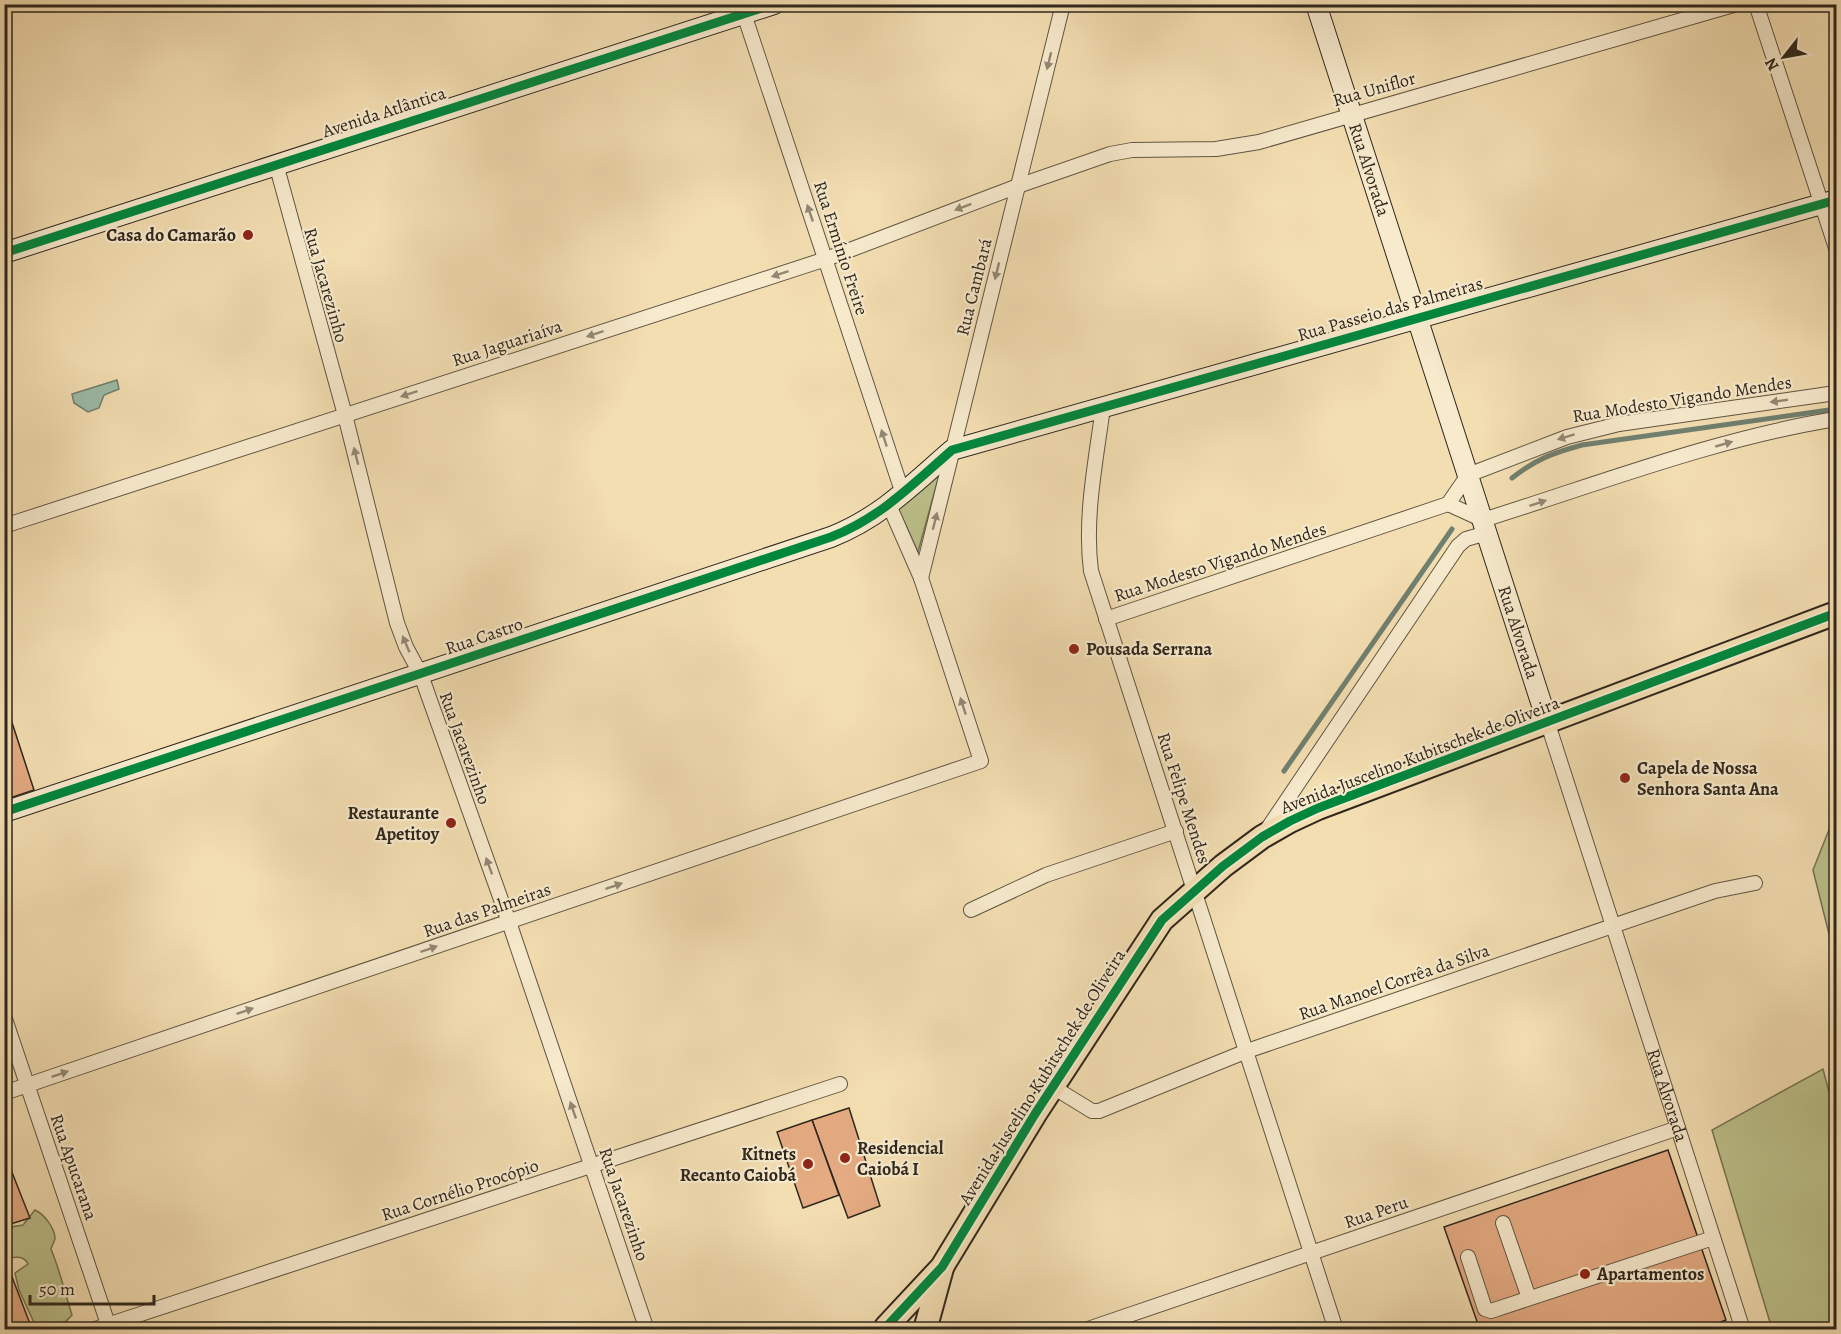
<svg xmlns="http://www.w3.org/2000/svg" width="1841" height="1334" viewBox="0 0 1841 1334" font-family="Alegreya,serif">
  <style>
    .green { fill: #bcc18b; stroke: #767454; stroke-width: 1.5 }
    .water { fill: #9cbca8; stroke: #708070; stroke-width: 1.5 }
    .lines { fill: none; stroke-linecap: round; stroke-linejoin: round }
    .stream { stroke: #708070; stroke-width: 5 }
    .building { fill: #e5ab83; stroke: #2f271d; stroke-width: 1.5 }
    .street-casing { stroke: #605542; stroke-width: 16 }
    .secondary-casing { stroke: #2f271d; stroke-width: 22 }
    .primary-casing { stroke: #2f271d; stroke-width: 26 }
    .street { stroke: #f7eacd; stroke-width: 14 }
    .secondary { stroke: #f7eacd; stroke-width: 20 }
    .primary { stroke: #f3deb2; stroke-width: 22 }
    .cycleway-casing { stroke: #f7eacd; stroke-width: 13 }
    .cycleway { stroke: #00873e; stroke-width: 9 }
    .oneway { fill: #938875 }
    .poi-dot { fill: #8f2418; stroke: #f7eacd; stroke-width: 2 }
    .labels { text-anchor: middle; stroke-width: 4.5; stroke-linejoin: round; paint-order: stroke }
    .street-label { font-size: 18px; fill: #2f271d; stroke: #f7eacd }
    .poi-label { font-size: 18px; font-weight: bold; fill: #2f271d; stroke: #f7eacd; text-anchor: start }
  </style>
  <rect width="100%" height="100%" fill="#f3deb2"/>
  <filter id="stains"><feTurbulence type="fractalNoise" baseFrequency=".00333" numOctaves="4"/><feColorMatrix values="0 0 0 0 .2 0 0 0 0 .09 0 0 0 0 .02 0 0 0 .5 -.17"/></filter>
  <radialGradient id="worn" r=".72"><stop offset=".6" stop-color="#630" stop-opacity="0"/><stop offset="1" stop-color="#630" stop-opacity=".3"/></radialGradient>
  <!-- green -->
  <g class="green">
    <path d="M 940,472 L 918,552 L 898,508 Z"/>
    <path d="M 1836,812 L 1836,962 L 1813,870 Z"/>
    <path d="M 1823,1069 L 1836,1119 L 1836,1319 L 1814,1329 L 1772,1329 L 1712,1130 Z"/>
    <path d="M 35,1210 C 44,1214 55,1228 55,1239 C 54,1242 52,1245 51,1249 C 60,1271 65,1293 72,1315 C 62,1327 53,1330 37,1329 L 19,1290 L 15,1273 L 28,1264 C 24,1255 12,1256 5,1261 L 5,1228 L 23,1225 Z"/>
  </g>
  <!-- water -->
  <path class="water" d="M 117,380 L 119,389 L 104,395 L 99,408 L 88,412 L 74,403 L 72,394 Z"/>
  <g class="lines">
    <!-- stream -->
    <g class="stream">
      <path d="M 1512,478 C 1536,459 1553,453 1582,445 L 1836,409"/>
      <path d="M 1284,771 L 1452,529"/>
    </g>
  </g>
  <!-- building -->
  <g class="building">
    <path d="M 4,698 L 34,790 L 4,800 Z"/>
    <path d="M 849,1108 L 880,1206 L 848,1218 L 812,1120 Z"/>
    <path d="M 812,1120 L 839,1195 L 803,1208 L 777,1132 Z"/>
    <path d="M 1668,1150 L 1726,1320 L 1700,1330 L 1480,1330 L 1444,1227 Z"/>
    <path d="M 4,1152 L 30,1218 L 4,1226 Z"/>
    <path d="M 9,1269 L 32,1329 L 4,1330 L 4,1270 Z"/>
  </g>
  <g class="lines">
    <defs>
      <g id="street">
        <path d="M 1756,4 L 1836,248"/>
        <path d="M 744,14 L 903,494"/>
        <path d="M 276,164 L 345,415 L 397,623 L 406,647 L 421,675 L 509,922 L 647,1330"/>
        <path d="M 1103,407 C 1096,461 1084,517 1091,571 L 1336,1330"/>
        <path d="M 1448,504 L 1483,520 C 1598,484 1717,438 1836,419"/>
        <path d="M 4,526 L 826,259 L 1018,186 L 1110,154 L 1132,150 L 1216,149 L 1259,142 L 1737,4"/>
        <path d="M 921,578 L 1063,4"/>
        <path d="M 1106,619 L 1448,504 L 1468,475 L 1567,437 L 1619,424 L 1836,393"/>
        <path id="s1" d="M 1548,724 L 1743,1330"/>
        <path d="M 1266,831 L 1458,546 L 1466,539 L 1487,533"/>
        <path d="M 971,910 L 1046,875 L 1176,831"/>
        <path d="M 4,1016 L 110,1330"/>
        <path d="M 1053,1087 L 1092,1111 L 1099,1111 L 1247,1051 L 1715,891 L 1755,883"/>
        <path d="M 4,1093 L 981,761 L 921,578 L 889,505"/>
        <path d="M 1503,1223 L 1529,1298"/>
        <path d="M 1468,1257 L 1485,1309 L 1491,1311 L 1713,1238"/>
        <path d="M 92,1330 L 840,1084"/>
        <path d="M 1085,1330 L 1678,1128"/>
      </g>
      <g id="secondary">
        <path id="s2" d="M 1316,4 L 1548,724"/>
        <path d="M 4,253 L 774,4"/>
        <path d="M 4,812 L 831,537 C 880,518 913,484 952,450 L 1836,200"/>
      </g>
      <g id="primary">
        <path d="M 886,1327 L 942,1267 L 1035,1114 L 1162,920 L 1223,866 L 1262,837 L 1290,821 L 1318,808 L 1836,613"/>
        <path d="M 925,1330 L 942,1268"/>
      </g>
    </defs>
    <!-- street casing -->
    <use href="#street" class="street-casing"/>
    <!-- secondary casing -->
    <use href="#secondary" class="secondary-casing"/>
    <!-- primary casing -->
    <use href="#primary" class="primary-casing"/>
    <!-- street -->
    <use href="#street" class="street"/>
    <!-- secondary -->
    <use href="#secondary" class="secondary"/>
    <!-- primary -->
    <use href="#primary" class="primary"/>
    <defs>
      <g id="cycleway">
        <path d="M 4,253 L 774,4"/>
        <path d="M 4,812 L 831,537 C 880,518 913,484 952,450 L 1836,200"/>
        <path d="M 886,1327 L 942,1267 L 1035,1114 L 1162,920 L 1223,866 L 1262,837 L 1290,821 L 1318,808 L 1836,613"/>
      </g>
    </defs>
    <!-- cycleway casing -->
    <use href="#cycleway" class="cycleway-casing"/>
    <!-- cycleway -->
    <use href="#cycleway" class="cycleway"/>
  </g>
  <!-- one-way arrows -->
  <defs><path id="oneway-solid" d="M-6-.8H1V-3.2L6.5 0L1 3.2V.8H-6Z" transform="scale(1.5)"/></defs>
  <g class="oneway">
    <use href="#oneway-solid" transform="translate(1049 61) rotate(104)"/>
    <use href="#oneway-solid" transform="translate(963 207) rotate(159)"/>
    <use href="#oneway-solid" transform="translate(810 213) rotate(-109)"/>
    <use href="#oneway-solid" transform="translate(997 271) rotate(104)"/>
    <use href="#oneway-solid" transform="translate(780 274) rotate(162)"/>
    <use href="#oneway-solid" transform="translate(595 334) rotate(162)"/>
    <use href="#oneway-solid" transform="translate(409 394) rotate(162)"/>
    <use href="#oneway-solid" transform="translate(1779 401) rotate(172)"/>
    <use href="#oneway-solid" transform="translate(1566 437) rotate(163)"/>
    <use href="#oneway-solid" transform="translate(884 438) rotate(-108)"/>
    <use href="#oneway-solid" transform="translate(1724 444) rotate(-16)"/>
    <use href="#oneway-solid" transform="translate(356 456) rotate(-104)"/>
    <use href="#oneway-solid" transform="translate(1538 503) rotate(-18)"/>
    <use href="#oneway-solid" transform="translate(935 521) rotate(-76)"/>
    <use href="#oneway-solid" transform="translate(406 644) rotate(-113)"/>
    <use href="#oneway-solid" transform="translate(963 706) rotate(-108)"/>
    <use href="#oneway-solid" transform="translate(489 866) rotate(-110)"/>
    <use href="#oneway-solid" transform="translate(614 886) rotate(-19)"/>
    <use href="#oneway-solid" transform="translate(429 949) rotate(-19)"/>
    <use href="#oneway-solid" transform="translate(245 1011) rotate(-19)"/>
    <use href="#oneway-solid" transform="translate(60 1074) rotate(-19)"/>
    <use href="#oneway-solid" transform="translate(573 1110) rotate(-109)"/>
  </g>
  <!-- markers -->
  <g class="poi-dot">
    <circle cx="248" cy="235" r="6"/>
    <circle cx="1074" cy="649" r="6"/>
    <circle cx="1625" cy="778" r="6"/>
    <circle cx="451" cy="823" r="6"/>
    <circle cx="845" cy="1158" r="6"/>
    <circle cx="808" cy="1164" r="6"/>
    <circle cx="1585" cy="1274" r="6"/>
  </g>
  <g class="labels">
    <!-- street labels -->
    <g class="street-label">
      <text transform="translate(1374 89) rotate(-16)" y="6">Rua Uniflor</text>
      <text transform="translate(384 112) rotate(-18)" y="6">Avenida Atlântica</text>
      <text dy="6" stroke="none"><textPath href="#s2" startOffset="174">Rua Alvorada</textPath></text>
      <text transform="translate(841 248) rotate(72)" y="6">Rua Ermínio Freire</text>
      <text transform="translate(326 285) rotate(74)" y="6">Rua Jacarezinho</text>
      <text transform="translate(974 287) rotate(-76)" y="6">Rua Cambará</text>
      <text transform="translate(1390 309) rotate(-16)" y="6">Rua Passeio das Palmeiras</text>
      <text transform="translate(507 343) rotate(-18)" y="6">Rua Jaguariaíva</text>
      <text transform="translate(1682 399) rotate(-9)" y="6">Rua Modesto Vigando Mendes</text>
      <text transform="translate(1220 562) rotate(-18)" y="6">Rua Modesto Vigando Mendes</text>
      <text dy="6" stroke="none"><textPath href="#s2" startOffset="660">Rua Alvorada</textPath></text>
      <text transform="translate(484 636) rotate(-19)" y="6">Rua Castro</text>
      <text transform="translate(465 748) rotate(70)" y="6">Rua Jacarezinho</text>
      <text transform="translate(1420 755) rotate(-21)" y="6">Avenida Juscelino Kubitschek de Oliveira</text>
      <text transform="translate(1184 798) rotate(72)" y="6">Rua Felipe Mendes</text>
      <text transform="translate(487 910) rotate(-19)" y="6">Rua das Palmeiras</text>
      <text transform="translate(1394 982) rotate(-19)" y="6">Rua Manoel Corrêa da Silva</text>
      <text transform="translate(1042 1077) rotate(-58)" y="6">Avenida Juscelino Kubitschek de Oliveira</text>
      <text dy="6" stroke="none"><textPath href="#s1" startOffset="390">Rua Alvorada</textPath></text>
      <text transform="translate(74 1167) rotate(71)" y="6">Rua Apucarana</text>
      <text transform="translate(460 1190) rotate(-18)" y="6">Rua Cornélio Procópio</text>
      <text transform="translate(624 1204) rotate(71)" y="6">Rua Jacarezinho</text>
      <text transform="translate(1376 1212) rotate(-19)" y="6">Rua Peru</text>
    </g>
    <!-- poi labels -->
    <g class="poi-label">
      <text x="236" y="241" text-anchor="end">Casa do Camarão</text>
      <text x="1086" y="655">Pousada Serrana</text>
      <text x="1637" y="774">Capela de Nossa<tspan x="1637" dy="21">Senhora Santa Ana</tspan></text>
      <text x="439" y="819" text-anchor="end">Restaurante<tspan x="439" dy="21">Apetitoy</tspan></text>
      <text x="857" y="1154">Residencial<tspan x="857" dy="21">Caiobá I</tspan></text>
      <text x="796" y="1160" text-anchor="end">Kitnets<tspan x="796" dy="21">Recanto Caiobá</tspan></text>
      <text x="1597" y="1280">Apartamentos</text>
    </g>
  </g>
  <!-- margin -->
  <rect width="1841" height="1334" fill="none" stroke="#f3deb2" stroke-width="24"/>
  <rect x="6" y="6" width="1829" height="1322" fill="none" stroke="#2f271d" stroke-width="3"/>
  <rect x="12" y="12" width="1817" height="1310" fill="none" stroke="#2f271d" stroke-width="1.5"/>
  <!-- north arrow -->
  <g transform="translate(1784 57) rotate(239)" stroke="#f7eacd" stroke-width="4.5" paint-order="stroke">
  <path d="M0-4.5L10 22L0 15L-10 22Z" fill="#2f271d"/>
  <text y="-9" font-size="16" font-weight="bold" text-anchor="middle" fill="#2f271d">N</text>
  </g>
  <!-- scale -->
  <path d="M30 1295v9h124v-9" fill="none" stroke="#2f271d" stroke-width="3"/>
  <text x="39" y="1295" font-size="18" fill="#2f271d" stroke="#f7eacd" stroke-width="4.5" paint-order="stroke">50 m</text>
  <rect width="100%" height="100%" filter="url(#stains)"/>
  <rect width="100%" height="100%" fill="url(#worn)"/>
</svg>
